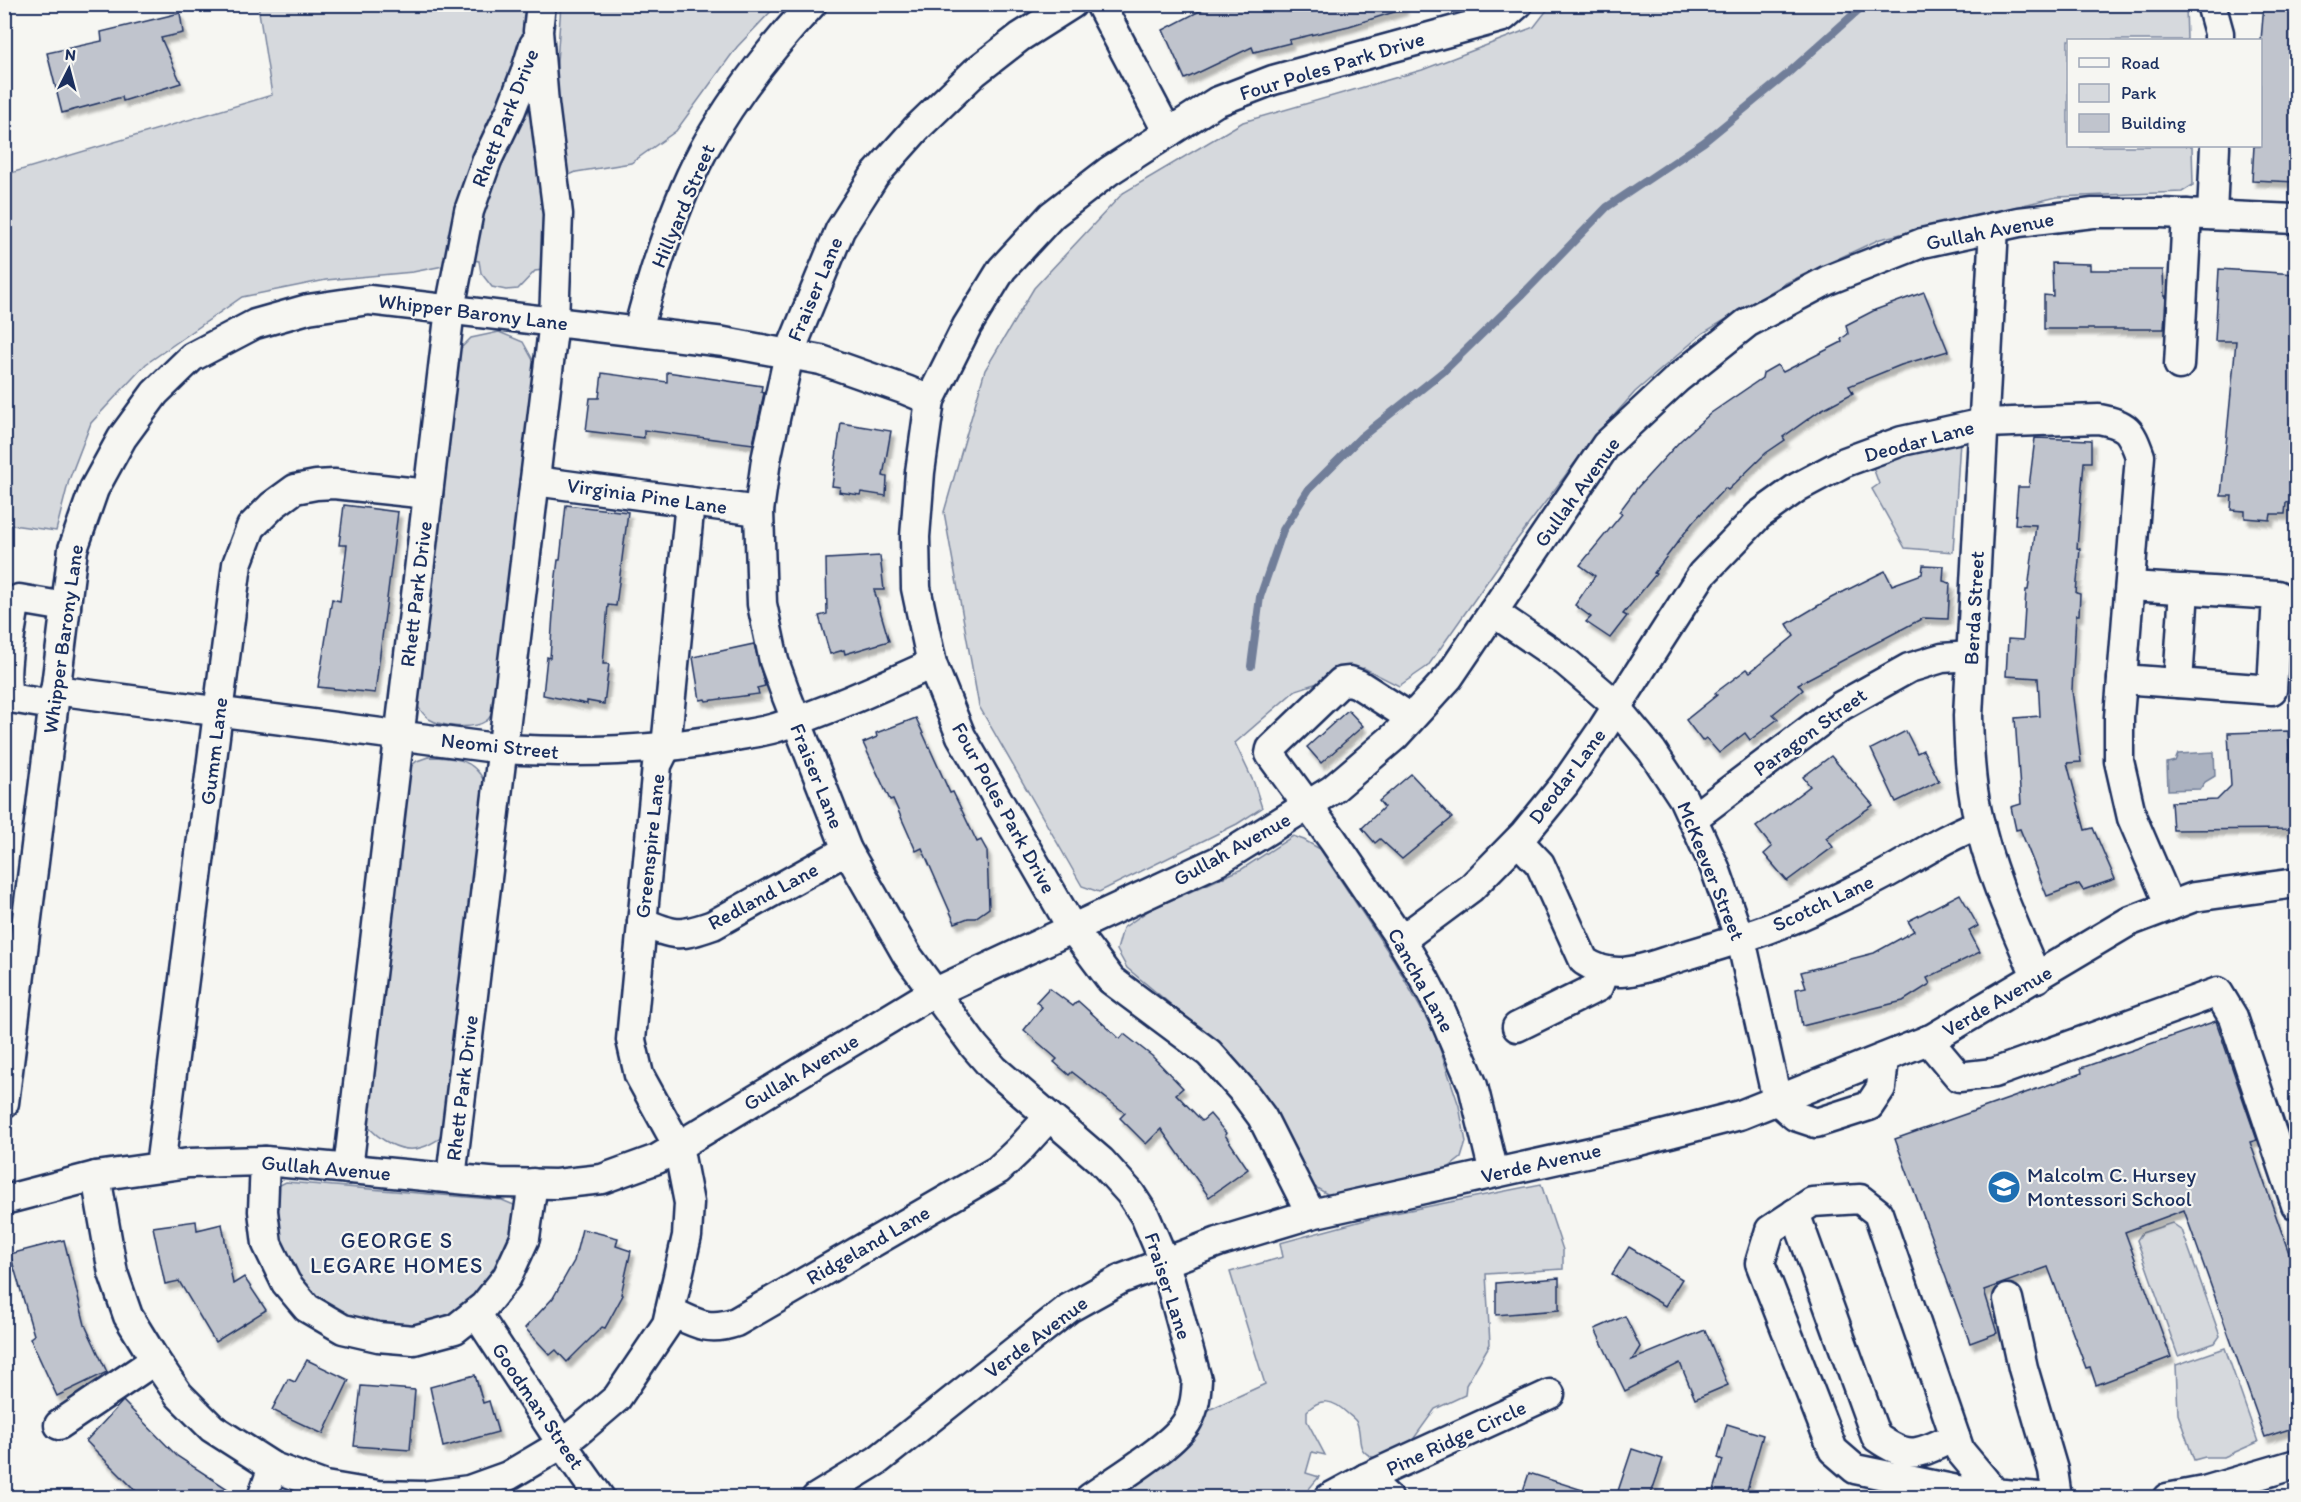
<svg xmlns="http://www.w3.org/2000/svg" width="2301" height="1502" viewBox="0 0 2301 1502" font-family="Itim,sans-serif">
  <style>
    .green { fill: #d6d9dd; stroke: #78849e; stroke-width: 1.5 }
    .water { fill: #abb2c0; stroke: #717e99; stroke-width: 1.5 }
    .lines { fill: none; stroke-linecap: round; stroke-linejoin: round }
    .stream { stroke: #717e99; stroke-width: 8 }
    .building { fill: #c0c4cd; stroke: #1b2f5e; stroke-width: 1.5; filter: url(#shadow) }
    .minor-casing { stroke: #1b2f5e; stroke-width: 33 }
    .minor { stroke: #f6f6f2; stroke-width: 28 }
    .labels { text-anchor: middle; stroke-width: 4.5; stroke-linejoin: round; paint-order: stroke }
    .street-label { font-size: 21px; fill: #1b2f5e; stroke: #f6f6f2 }
    .poi-label { font-size: 21px; fill: #1b2f5e; stroke: #f6f6f2; text-anchor: start }
    .neighbourhood-label { font-size: 22px; letter-spacing: 1.5px; fill: #1b2f5e; stroke: #f6f6f2 }
  </style>
  <defs>
    <filter id="shadow"><feDropShadow dx="3.5" dy="6" stdDeviation="1.5" flood-color="#0004"/></filter>
  </defs>
  <rect width="100%" height="100%" fill="#f6f6f2"/>
  <filter id="ink" filterUnits="userSpaceOnUse"><feTurbulence type="fractalNoise" baseFrequency=".0167" numOctaves="2"/><feDisplacementMap in="SourceGraphic" scale="12" xChannelSelector="R" yChannelSelector="G"/><feConvolveMatrix kernelMatrix="1 2 1 2 8 2 1 2 1" color-interpolation-filters="sRGB"/></filter>
  <g filter="url(#ink)">
    <!-- green -->
    <g class="green">
      <path d="M 258,5 L 525,5 L 522,47 L 448,265 L 413,272 L 326,280 L 242,297 L 146,364 L 91,423 L 69,480 L 56,531 L 5,524 L 4,175 L 272,95 Z"/>
      <path d="M 561,5 L 777,5 L 737,47 L 676,131 L 631,163 L 576,172 L 567,176 L 555,90 Z"/>
      <path d="M 1551,5 L 2186,5 L 2187,40 L 2068,40 L 2068,146 L 2192,146 L 2193,185 L 2182,192 L 2057,197 L 1880,239 L 1786,283 L 1703,333 L 1635,392 L 1592,440 L 1510,549 L 1428,666 L 1399,686 L 1364,668 L 1296,690 L 1235,743 L 1254,783 L 1262,808 L 1237,824 L 1099,892 L 1082,886 L 979,706 L 944,512 L 985,370 L 1034,288 L 1123,193 L 1243,122 L 1422,70 L 1534,27 Z"/>
      <path d="M 534,101 L 544,164 L 543,270 L 535,271 L 518,289 L 506,290 L 492,287 L 481,273 L 479,261 L 472,260 L 476,234 L 500,158 L 527,102 Z"/>
      <path d="M 499,332 L 523,342 L 534,362 L 496,705 C 493,710 491,718 486,721 C 473,730 442,727 429,719 C 422,714 418,707 414,700 L 457,352 L 471,338 Z"/>
      <path d="M 1960,440 L 1953,552 L 1905,548 L 1872,489 L 1879,484 L 1871,462 Z"/>
      <path d="M 428,757 C 453,757 474,758 485,783 L 444,1136 C 437,1140 430,1145 423,1147 C 401,1155 378,1139 365,1123 L 405,771 L 417,761 Z"/>
      <path d="M 1293,836 L 1304,840 L 1320,849 L 1393,959 L 1435,1034 L 1459,1106 L 1466,1142 L 1461,1158 L 1448,1168 L 1341,1195 L 1327,1194 L 1315,1187 L 1263,1095 L 1217,1043 L 1127,968 L 1117,950 L 1123,928 L 1151,909 L 1242,869 Z"/>
      <path d="M 286,1182 L 502,1200 L 514,1205 L 518,1217 L 513,1251 L 471,1306 L 414,1327 L 355,1320 L 332,1310 L 297,1282 L 272,1219 L 278,1186 Z"/>
      <path d="M 1541,1184 L 1563,1250 L 1563,1269 L 1486,1274 L 1490,1344 L 1466,1385 L 1465,1395 L 1435,1409 L 1412,1441 L 1404,1447 L 1375,1458 C 1354,1450 1363,1440 1357,1423 C 1355,1419 1350,1416 1347,1413 C 1333,1400 1321,1397 1307,1411 L 1307,1421 L 1325,1455 L 1312,1452 L 1306,1473 L 1319,1477 L 1302,1497 L 1102,1498 L 1204,1412 L 1265,1384 L 1230,1272 L 1283,1257 L 1280,1243 L 1380,1216 Z"/>
      <path d="M 2172,1223 L 2182,1230 L 2220,1336 L 2215,1343 L 2178,1356 L 2137,1240 L 2142,1233 Z"/>
      <path d="M 2225,1348 L 2258,1442 L 2224,1457 L 2205,1457 L 2194,1460 L 2178,1414 L 2176,1365 Z"/>
    </g>
    <!-- water -->
    <path class="water" d="M 2214,752 L 2215,776 L 2205,782 L 2200,789 L 2168,790 L 2167,763 L 2175,761 L 2178,754 Z"/>
    <g class="lines">
      <!-- stream -->
      <path class="stream" d="M 1251,666 L 1260,597 L 1283,530 L 1309,489 L 1360,438 L 1444,371 L 1521,296 L 1607,207 L 1704,142 L 1786,75 L 1865,4"/>
    </g>
    <!-- building -->
    <g class="building">
      <path d="M 1213,4 L 1403,4 L 1404,9 L 1349,26 L 1289,40 L 1290,43 L 1254,52 L 1252,47 L 1185,79 L 1163,30 Z"/>
      <path d="M 2264,4 L 2296,4 L 2296,182 L 2252,180 L 2254,146 L 2260,146 L 2260,53 Z"/>
      <path d="M 180,13 L 183,33 L 161,38 L 181,83 L 123,101 L 122,97 L 62,113 L 47,53 L 102,41 L 101,32 Z"/>
      <path d="M 2052,263 L 2090,264 L 2090,270 L 2163,270 L 2164,296 L 2166,296 L 2164,329 L 2044,329 L 2044,295 L 2053,296 Z"/>
      <path d="M 2219,269 L 2296,274 L 2295,501 L 2286,503 L 2285,514 L 2271,514 L 2270,520 L 2245,518 L 2245,511 L 2231,510 L 2232,496 L 2221,496 L 2236,341 L 2215,341 Z"/>
      <path d="M 1924,292 L 1948,351 L 1901,365 L 1849,386 L 1853,393 L 1821,410 L 1783,437 L 1785,440 L 1766,453 L 1728,490 L 1725,488 L 1693,522 L 1654,573 L 1656,574 L 1623,614 L 1627,616 L 1610,638 L 1586,622 L 1591,617 L 1575,605 L 1595,576 L 1580,565 L 1622,514 L 1619,512 L 1637,488 L 1680,441 L 1711,413 L 1762,378 L 1763,373 L 1777,365 L 1783,372 L 1842,342 L 1841,339 L 1848,334 L 1846,325 L 1875,310 Z"/>
      <path d="M 667,372 L 762,386 L 761,392 L 764,393 L 753,444 L 644,430 L 644,438 L 586,431 L 590,398 L 599,398 L 602,373 L 667,382 Z"/>
      <path d="M 841,423 L 891,431 L 883,476 L 887,477 L 886,496 L 861,492 L 860,495 L 839,492 L 840,487 L 832,486 Z"/>
      <path d="M 2035,438 L 2091,440 L 2091,462 L 2084,462 L 2077,548 L 2080,549 L 2076,593 L 2080,594 L 2079,615 L 2076,615 L 2072,690 L 2081,762 L 2067,763 L 2085,830 L 2093,828 L 2115,879 L 2083,890 L 2079,884 L 2047,896 L 2020,829 L 2016,830 L 2011,807 L 2021,804 L 2015,718 L 2040,716 L 2038,678 L 2006,676 L 2008,639 L 2023,640 L 2026,590 L 2028,590 L 2036,525 L 2015,524 L 2018,487 L 2029,487 Z"/>
      <path d="M 344,505 L 398,512 L 375,693 L 318,687 L 332,599 L 340,601 L 347,545 L 339,545 Z"/>
      <path d="M 566,505 L 628,512 L 616,606 L 608,605 L 603,664 L 609,664 L 604,704 L 587,701 L 587,704 L 543,695 L 547,657 L 550,658 L 555,584 L 558,560 L 560,560 Z"/>
      <path d="M 880,556 L 884,590 L 874,590 L 889,641 L 845,654 L 844,650 L 830,654 L 819,616 L 827,614 L 826,559 Z"/>
      <path d="M 1923,565 L 1944,566 L 1943,581 L 1950,583 L 1948,619 L 1923,618 L 1798,684 L 1803,690 L 1773,714 L 1778,719 L 1750,740 L 1745,733 L 1719,753 L 1706,738 L 1702,741 L 1686,720 L 1717,695 L 1715,693 L 1747,669 L 1750,672 L 1794,636 L 1787,624 L 1831,598 L 1885,571 L 1892,585 L 1922,574 Z"/>
      <path d="M 754,644 L 765,686 L 757,688 L 759,694 L 706,701 L 705,699 L 700,700 L 693,657 Z"/>
      <path d="M 1348,710 L 1363,726 L 1321,763 L 1307,747 Z"/>
      <path d="M 916,718 L 950,793 L 953,792 L 977,842 L 981,840 L 987,851 L 989,908 L 975,918 L 968,918 L 955,923 L 922,848 L 916,851 L 893,799 L 890,800 L 863,743 L 877,737 L 876,733 Z"/>
      <path d="M 1906,731 L 1917,753 L 1923,750 L 1939,781 L 1896,802 L 1871,749 Z"/>
      <path d="M 2288,731 L 2293,797 L 2296,798 L 2296,829 L 2173,830 L 2171,802 L 2217,800 L 2231,786 L 2228,733 Z"/>
      <path d="M 1831,756 L 1873,805 L 1826,838 L 1833,847 L 1787,881 L 1764,854 L 1772,847 L 1756,827 L 1810,786 L 1803,777 Z"/>
      <path d="M 1411,774 L 1452,818 L 1402,859 L 1380,839 L 1375,843 L 1362,828 L 1384,807 L 1379,801 Z"/>
      <path d="M 1960,894 L 1978,926 L 1969,931 L 1980,952 L 1927,978 L 1930,984 L 1903,1001 L 1802,1026 L 1796,989 L 1806,987 L 1801,972 L 1874,953 L 1914,931 L 1908,921 Z"/>
      <path d="M 1049,988 L 1073,1006 L 1078,1001 L 1120,1039 L 1124,1034 L 1152,1056 L 1183,1088 L 1176,1094 L 1202,1121 L 1210,1114 L 1226,1133 L 1225,1135 L 1248,1169 L 1209,1197 L 1161,1129 L 1146,1144 L 1120,1118 L 1125,1113 L 1072,1072 L 1069,1075 L 1054,1062 L 1057,1059 L 1024,1030 L 1042,1007 L 1036,1002 Z"/>
      <path d="M 2216,1021 L 2257,1140 L 2250,1142 L 2296,1273 L 2296,1427 L 2265,1437 L 2184,1210 L 2125,1232 L 2171,1357 L 2096,1385 L 2090,1367 L 2086,1368 L 2048,1267 L 1984,1290 L 1997,1333 L 1970,1343 L 1895,1139 L 2082,1073 L 2081,1068 Z"/>
      <path d="M 196,1221 L 197,1230 L 222,1224 L 233,1284 L 244,1277 L 266,1310 L 215,1342 L 179,1281 L 165,1284 L 153,1227 Z"/>
      <path d="M 582,1229 L 618,1238 L 616,1246 L 631,1251 L 621,1294 L 623,1295 L 605,1328 L 602,1327 L 567,1362 L 556,1350 L 550,1355 L 525,1328 L 553,1298 L 574,1261 Z"/>
      <path d="M 64,1240 L 85,1325 L 107,1372 L 57,1396 L 30,1338 L 34,1335 L 10,1254 Z"/>
      <path d="M 1629,1247 L 1682,1279 L 1665,1306 L 1612,1274 Z"/>
      <path d="M 1559,1278 L 1559,1310 L 1496,1315 L 1496,1283 Z"/>
      <path d="M 1625,1316 L 1640,1347 L 1632,1360 L 1705,1330 L 1728,1385 L 1695,1399 L 1680,1363 L 1625,1391 L 1595,1329 Z"/>
      <path d="M 307,1360 L 349,1380 L 323,1434 L 272,1410 L 288,1379 L 295,1382 Z"/>
      <path d="M 475,1375 L 483,1403 L 489,1401 L 498,1432 L 443,1447 L 430,1387 Z"/>
      <path d="M 361,1386 L 415,1390 L 410,1450 L 354,1446 Z"/>
      <path d="M 123,1401 L 177,1456 L 240,1497 L 142,1497 L 86,1441 Z"/>
      <path d="M 1727,1424 L 1763,1435 L 1745,1497 L 1712,1497 L 1723,1460 L 1718,1458 Z"/>
      <path d="M 1632,1449 L 1663,1459 L 1650,1497 L 1616,1497 Z"/>
      <path d="M 1529,1473 L 1592,1493 L 1592,1497 L 1521,1497 Z"/>
    </g>
    <g class="lines">
      <defs>
        <g id="minor">
          <path d="M 1072,4 L 1020,37 L 975,72 L 917,128 L 875,175 L 840,230 L 789,354 L 766,460 L 759,511 L 762,604 L 774,661 L 787,697 L 847,850 L 907,955 L 974,1046 L 994,1069 L 1101,1161 L 1130,1193 L 1145,1216 L 1165,1263 L 1197,1380 C 1196,1394 1195,1408 1188,1420 C 1176,1444 1114,1481 1090,1498"/>
          <path d="M 1100,4 L 1168,133"/>
          <path d="M 2211,4 L 2219,33 L 2219,40"/>
          <path d="M 2212,215 L 2215,146"/>
          <path d="M 1994,227 L 1968,716 C 1969,748 1970,780 1977,812 C 1988,869 2014,925 2037,978"/>
          <path d="M 638,331 C 653,273 675,204 703,151 C 733,97 770,49 812,4"/>
          <path d="M 2179,365 L 2187,214"/>
          <path d="M 535,481 L 759,511"/>
          <path d="M 1493,612 L 1566,662 L 1608,698 L 1652,751 L 1683,798 L 1715,868 L 1743,948 L 1777,1100 L 1795,1116 L 1816,1123 L 1869,1106 L 1881,1088 L 1884,1058"/>
          <path d="M 2122,679 L 2272,690 L 2277,595 L 2130,586"/>
          <path d="M 2178,683 L 2184,589"/>
          <path d="M 55,690 L 503,749 C 581,753 653,752 730,737 C 745,734 761,732 775,728 C 829,711 881,687 932,664"/>
          <path d="M 53,705 L 10,698 C 0,679 12,627 15,603 L 19,599 L 66,607"/>
          <path d="M 1411,718 L 1358,684 L 1350,681 L 1341,682 L 1271,749 L 1270,754 L 1333,840 L 1401,940 L 1425,980 L 1442,1013 L 1473,1086 L 1494,1173"/>
          <path d="M 1692,819 L 1841,706 L 1909,668 L 1942,658 L 1971,656"/>
          <path d="M 1518,841 L 1540,864 L 1584,961 C 1616,983 1646,967 1680,957 C 1729,943 1780,927 1826,904 C 1848,893 1870,883 1891,871 C 1921,854 1948,836 1980,824"/>
          <path d="M 642,922 C 675,936 679,937 713,925 L 847,850"/>
          <path d="M 1401,940 L 1471,888 L 1524,834 L 1564,785 L 1602,730 L 1702,574 L 1759,515 L 1798,487 L 1845,462 L 1902,441 L 1984,423 L 2099,419 C 2128,425 2130,429 2140,456 L 2119,717 L 2119,761 L 2132,818 L 2170,906"/>
          <path d="M 1517,1027 L 1598,987 L 1604,971"/>
          <path d="M 1928,1040 L 1959,1077 L 1994,1073 L 2218,992 L 2233,1017 L 2296,1205"/>
          <path d="M 4,1103 L 73,549 L 94,489 L 122,438 L 155,393 L 192,357 L 255,324 L 308,309 L 369,300 L 724,342 L 821,360 L 906,390 L 930,400"/>
          <path d="M 265,1161 L 263,1211 L 267,1244 L 286,1283 L 307,1308 L 343,1329 L 378,1337 L 414,1340 L 455,1329 L 484,1306 L 507,1277 L 525,1238 L 533,1183"/>
          <path d="M 160,1167 L 237,564 L 251,527 L 273,505 L 295,489 L 316,485 L 334,484 L 428,494"/>
          <path d="M 348,1169 L 450,309 L 469,211 L 487,160 L 511,110 L 525,74 L 534,45"/>
          <path d="M 96,1176 L 113,1273 L 128,1316 L 155,1360 L 179,1395 L 212,1428 L 273,1467 L 325,1486 L 378,1495 L 423,1496 L 469,1490 L 508,1476 L 562,1444 L 582,1428 L 617,1398 L 667,1324 L 687,1236 L 689,1203 L 678,1146 L 639,1075 L 631,1040 L 657,765 L 666,747 L 690,502"/>
          <path d="M 451,1178 L 554,321 L 558,214 L 544,104 L 538,31 L 541,4"/>
          <path d="M 4,1200 L 96,1176 L 189,1163 L 265,1161 L 500,1183 L 556,1184 L 602,1179 L 657,1159 L 927,996 L 1218,861 L 1332,790 L 1395,736 L 1449,677 L 1606,445 L 1678,378 L 1747,323 L 1828,280 L 1922,243 L 2019,222 L 2093,213 L 2161,213 L 2296,219"/>
          <path d="M 1795,1213 L 1876,1437 C 1911,1462 1919,1453 1955,1437"/>
          <path d="M 1311,1214 L 1262,1117 L 1242,1090 L 1209,1053 L 1111,980 L 1072,928 L 961,736 L 932,664 L 916,588 L 915,537 L 920,472 L 930,400 L 967,326 L 1002,269 L 1052,215 L 1109,171 L 1216,102 L 1273,80 L 1503,17 L 1518,4"/>
          <path d="M 2008,1299 L 2023,1368 L 2053,1470 L 2057,1498"/>
          <path d="M 670,1311 C 695,1323 708,1332 736,1322 L 998,1170 L 1018,1151 L 1049,1117"/>
          <path d="M 476,1313 L 562,1444 L 600,1498"/>
          <path d="M 59,1425 L 155,1360"/>
          <path d="M 1366,1478 L 1388,1498"/>
          <path d="M 1995,1493 L 1960,1451 L 1878,1213 L 1860,1199 L 1812,1202 L 1770,1230 L 1760,1263 L 1833,1450 L 1855,1469 L 1957,1490 L 2052,1498"/>
          <path d="M 262,1498 L 273,1467"/>
          <path d="M 816,1498 L 878,1460 L 1069,1308 L 1121,1279 L 1218,1242 L 1311,1214 L 1635,1142 L 1740,1115 L 1933,1038 L 2128,922 L 2194,897 L 2296,883"/>
          <path d="M 1329,1498 L 1366,1478 L 1550,1394"/>
          <path d="M 2167,1498 L 2204,1491 L 2296,1464"/>
        </g>
      </defs>
      <!-- minor casing -->
      <use href="#minor" class="minor-casing"/>
      <!-- minor -->
      <use href="#minor" class="minor"/>
    </g>
  </g>
  <!-- icons -->
  <defs>
    <symbol id="school-disc" viewBox="-11 -11 22 22"><circle r="9.5" fill="#1f6fb2" stroke="#f6f6f2"/><path d="M0-5L7-2L0 1L-7-2ZM-4 1L0 2.5L4 1V4Q0 6-4 4Z" fill="#fff"/></symbol>
  </defs>
  <g fill-rule="evenodd">
    <use href="#school-disc" x="1985" y="1168" width="38" height="38"/>
  </g>
  <g class="labels">
    <!-- street labels -->
    <g class="street-label">
      <text transform="translate(1332 66) rotate(-17)" y="7">Four Poles Park Drive</text>
      <text transform="translate(505 118) rotate(-68)" y="7">Rhett Park Drive</text>
      <text transform="translate(683 206) rotate(-67)" y="7">Hillyard Street</text>
      <text transform="translate(1990 231) rotate(-11)" y="7">Gullah Avenue</text>
      <text transform="translate(815 289) rotate(-67)" y="7">Fraiser Lane</text>
      <text transform="translate(473 312) rotate(7)" y="7">Whipper Barony Lane</text>
      <text transform="translate(1919 441) rotate(-15)" y="7">Deodar Lane</text>
      <text transform="translate(1577 492) rotate(-54)" y="7">Gullah Avenue</text>
      <text transform="translate(647 496) rotate(8)" y="7">Virginia Pine Lane</text>
      <text transform="translate(416 594) rotate(-83)" y="7">Rhett Park Drive</text>
      <text transform="translate(1974 608) rotate(-87)" y="7">Berda Street</text>
      <text transform="translate(63 639) rotate(-82)" y="7">Whipper Barony Lane</text>
      <text transform="translate(1810 732) rotate(-36)" y="7">Paragon Street</text>
      <text transform="translate(500 746) rotate(6)" y="7">Neomi Street</text>
      <text transform="translate(214 751) rotate(-83)" y="7">Gumm Lane</text>
      <text transform="translate(817 776) rotate(68)" y="7">Fraiser Lane</text>
      <text transform="translate(1567 776) rotate(-53)" y="7">Deodar Lane</text>
      <text transform="translate(1004 808) rotate(61)" y="7">Four Poles Park Drive</text>
      <text transform="translate(650 846) rotate(-84)" y="7">Greenspire Lane</text>
      <text transform="translate(1232 849) rotate(-29)" y="7">Gullah Avenue</text>
      <text transform="translate(1711 871) rotate(68)" y="7">McKeever Street</text>
      <text transform="translate(763 896) rotate(-28)" y="7">Redland Lane</text>
      <text transform="translate(1823 903) rotate(-25)" y="7">Scotch Lane</text>
      <text transform="translate(1421 980) rotate(61)" y="7">Cancha Lane</text>
      <text transform="translate(1997 1001) rotate(-30)" y="7">Verde Avenue</text>
      <text transform="translate(801 1072) rotate(-31)" y="7">Gullah Avenue</text>
      <text transform="translate(462 1088) rotate(-83)" y="7">Rhett Park Drive</text>
      <text transform="translate(1541 1163) rotate(-13)" y="7">Verde Avenue</text>
      <text transform="translate(326 1168) rotate(5)" y="7">Gullah Avenue</text>
      <text transform="translate(868 1245) rotate(-30)" y="7">Ridgeland Lane</text>
      <text transform="translate(1168 1286) rotate(72)" y="7">Fraiser Lane</text>
      <text transform="translate(1036 1337) rotate(-37)" y="7">Verde Avenue</text>
      <text transform="translate(538 1406) rotate(56)" y="7">Goodman Street</text>
      <text transform="translate(1456 1438) rotate(-25)" y="7">Pine Ridge Circle</text>
    </g>
    <!-- poi labels -->
    <g class="poi-label">
      <text x="2027" y="1182">Malcolm C. Hursey<tspan x="2027" dy="24">Montessori School</tspan></text>
    </g>
    <!-- neighbourhood labels -->
    <g class="neighbourhood-label">
      <text x="397" y="1248">GEORGE S<tspan x="397" dy="25">LEGARE HOMES</tspan></text>
    </g>
  </g>
  <!-- margin -->
  <rect width="2301" height="1502" fill="none" stroke="#f6f6f2" stroke-width="24"/>
  <rect x="12" y="12" width="2277" height="1478" fill="none" stroke="#1b2f5e" stroke-width="2" filter="url(#ink)"/>
  <!-- legend -->
  <rect x="2067" y="39" width="195" height="108" fill="#f6f6f2" stroke="#9ea6b7" stroke-width="1.5"/>
  <rect x="2079" y="58" width="30" height="9" fill="#f6f6f2" stroke="#9ea6b7" stroke-width="1.5"/>
  <text x="2121" y="69" font-size="18" fill="#1b2f5e">Road</text>
  <rect x="2079" y="84" width="30" height="18" fill="#d6d9dd" stroke="#9ea6b7" stroke-width="1.5"/>
  <text x="2121" y="99" font-size="18" fill="#1b2f5e">Park</text>
  <rect x="2079" y="114" width="30" height="18" fill="#c0c4cd" stroke="#9ea6b7" stroke-width="1.5"/>
  <text x="2121" y="129" font-size="18" fill="#1b2f5e">Building</text>
  <!-- north arrow -->
  <g transform="translate(69 69) rotate(6)" stroke="#f6f6f2" stroke-width="4.5" paint-order="stroke">
  <path d="M0-4.5L10 22L0 15L-10 22Z" fill="#1b2f5e"/>
  <text y="-9" font-size="16" font-weight="bold" text-anchor="middle" fill="#1b2f5e">N</text>
  </g>
</svg>
